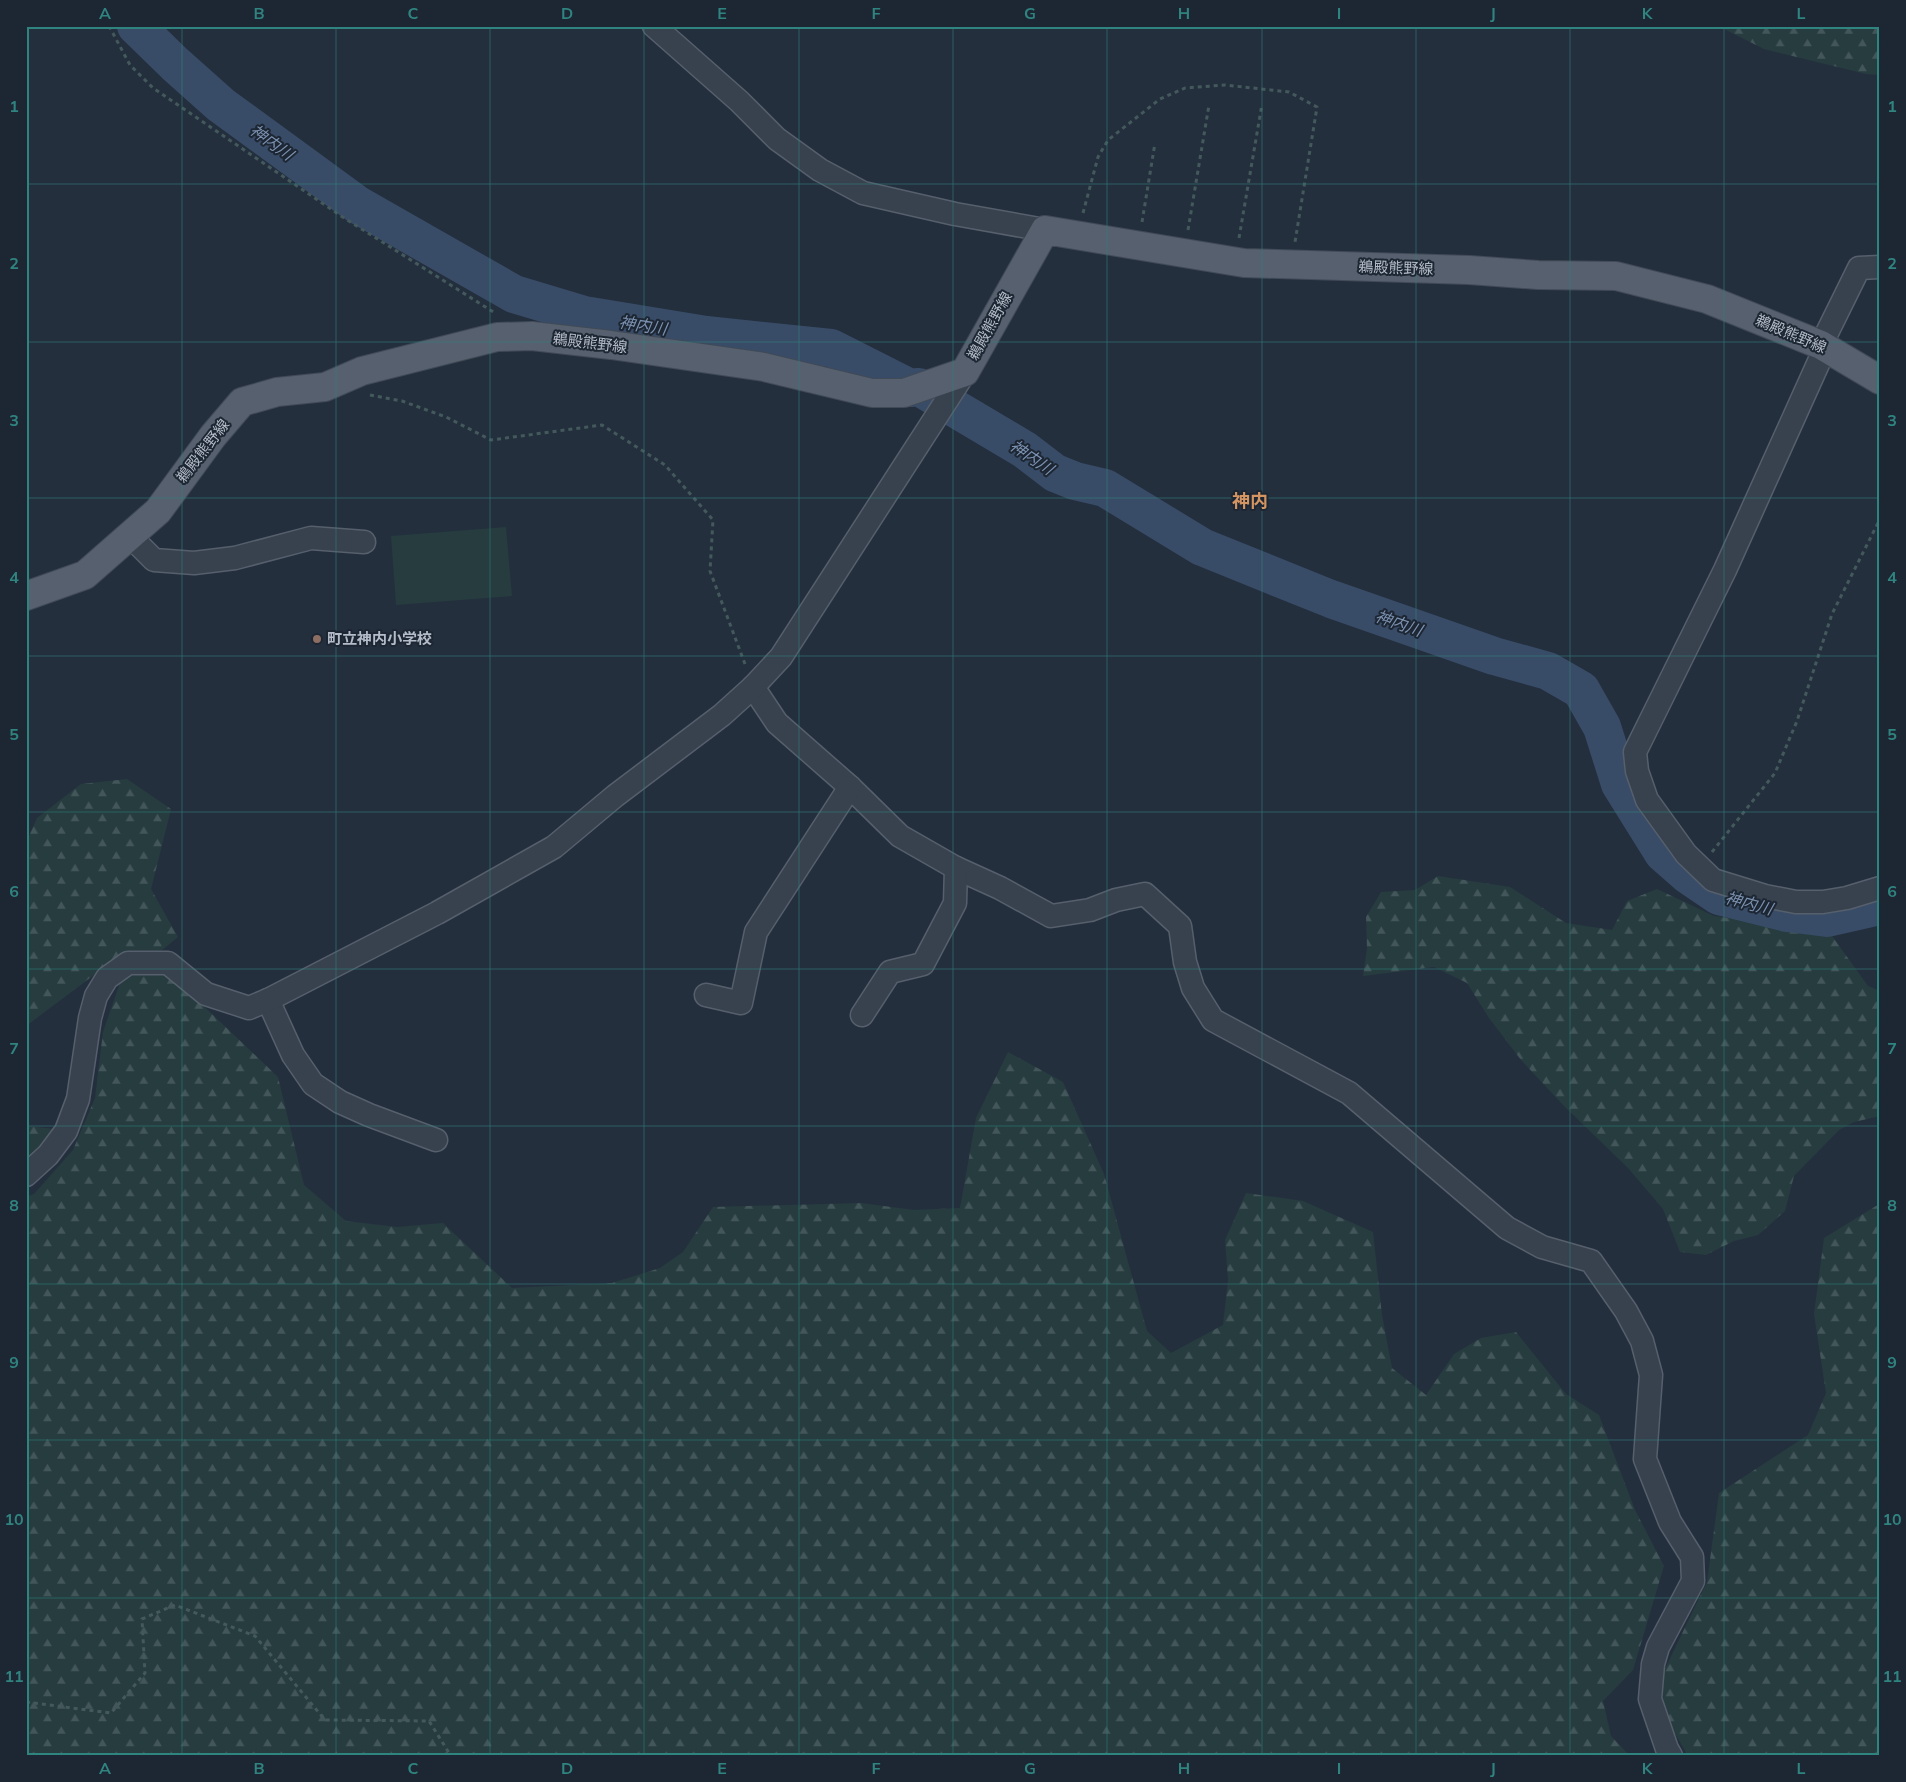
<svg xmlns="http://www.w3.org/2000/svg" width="1906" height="1782" viewBox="0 0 1906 1782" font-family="Mulish,'Noto Sans JP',sans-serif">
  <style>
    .forest { fill: url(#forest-firs) }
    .pitch { fill: #263c3f }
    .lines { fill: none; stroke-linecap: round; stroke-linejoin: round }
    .river { stroke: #394c67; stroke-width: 38 }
    .minor-casing { stroke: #565f6c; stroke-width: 25 }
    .major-casing { stroke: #414a57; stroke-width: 30 }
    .path { stroke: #44595c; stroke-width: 3; stroke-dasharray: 4 4; stroke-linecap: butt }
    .minor { stroke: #38414e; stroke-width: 22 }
    .major { stroke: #56606e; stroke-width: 28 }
    .grid { fill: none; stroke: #308480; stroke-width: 1; stroke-opacity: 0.55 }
    .education-dot { fill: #8d6e63; stroke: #1d2633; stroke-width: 2 }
    .labels { text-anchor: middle; stroke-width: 4; stroke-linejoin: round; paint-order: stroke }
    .street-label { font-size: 15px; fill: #b4bcc9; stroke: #1d2633 }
    .poi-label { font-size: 15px; font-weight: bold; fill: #b4bcc9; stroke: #1d2633; text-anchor: start }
    .water-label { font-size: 16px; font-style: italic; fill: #7c92b1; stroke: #1d2633 }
    .quarter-label { font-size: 18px; font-weight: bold; fill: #d59563; stroke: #1d2633 }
    .neatline { fill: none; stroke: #308480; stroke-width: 2 }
    .grid-label { font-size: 16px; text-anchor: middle; font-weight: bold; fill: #308480 }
  </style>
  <defs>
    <pattern id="forest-firs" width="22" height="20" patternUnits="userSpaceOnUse" patternTransform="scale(1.25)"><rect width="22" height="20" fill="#263c3f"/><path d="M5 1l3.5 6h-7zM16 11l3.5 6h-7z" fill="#435659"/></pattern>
  </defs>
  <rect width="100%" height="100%" fill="#242f3e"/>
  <!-- forest -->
  <g class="forest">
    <path d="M 1718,26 L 1880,26 L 1880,75 L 1866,74 L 1764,49 Z"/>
    <path d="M 127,779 L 171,809 L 151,889 L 178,937 L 161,951 L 122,954 L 26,1026 L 26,891 L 29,880 L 26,874 L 26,843 L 37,818 L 81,784 Z"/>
    <path d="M 1438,876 L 1510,887 L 1566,923 L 1612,930 L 1627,901 L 1657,889 L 1714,916 L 1767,923 L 1832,936 L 1868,986 L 1880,991 L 1880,1116 L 1854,1122 L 1839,1130 L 1794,1176 L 1785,1211 L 1758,1235 L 1734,1241 L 1706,1255 L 1680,1252 L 1663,1209 L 1628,1168 L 1564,1106 L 1521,1060 L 1489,1018 L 1467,983 L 1434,967 L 1363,976 L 1367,948 L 1366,917 L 1381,892 L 1415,890 Z"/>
    <path d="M 140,972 L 169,973 L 278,1077 L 304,1185 L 346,1221 L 397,1227 L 443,1223 L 512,1288 L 612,1283 L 660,1268 L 683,1252 L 713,1207 L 861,1203 L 914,1210 L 960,1208 L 976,1118 L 1008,1052 L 1063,1082 L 1104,1174 L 1147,1331 L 1171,1353 L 1223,1325 L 1228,1280 L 1225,1240 L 1246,1193 L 1303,1201 L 1373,1232 L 1382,1315 L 1392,1368 L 1426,1395 L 1454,1354 L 1481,1338 L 1516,1332 L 1566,1394 L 1599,1415 L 1635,1510 L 1664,1566 L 1633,1670 L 1603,1701 L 1611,1736 L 1630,1756 L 26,1756 L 26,1197 L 34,1194 L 73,1150 L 95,1098 L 103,1032 L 122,977 Z"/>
    <path d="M 26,1126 L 55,1129 L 26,1167 Z"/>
    <path d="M 1880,1205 L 1880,1756 L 1688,1756 L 1665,1716 L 1661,1677 L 1707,1582 L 1719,1493 L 1808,1435 L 1826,1393 L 1814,1314 L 1824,1238 L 1876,1206 Z"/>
  </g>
  <!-- pitch -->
  <path class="pitch" d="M 506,527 L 512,596 L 396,605 L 391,536 Z"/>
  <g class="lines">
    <!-- river -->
    <path class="river" d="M 136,26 L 175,64 L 221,105 L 358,205 L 514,294 L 584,315 L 706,335 L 831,348 L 910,388 L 919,387 L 1025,450 L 1055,473 L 1075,481 L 1105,488 L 1202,547 L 1331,599 L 1494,656 L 1548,671 L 1581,690 L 1602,727 L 1620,784 L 1663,853 L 1688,875 L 1719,896 L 1787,913 L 1827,918 L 1880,906"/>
    <defs>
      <g id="minor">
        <path d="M 654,26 L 739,101 L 777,139 L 820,170 L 863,193 L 955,214 L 1045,230"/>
        <path d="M 1880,267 L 1859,268 L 1821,345 L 1822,355 L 1725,570 L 1635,752 L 1637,771 L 1647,800 L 1686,854 L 1713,880 L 1765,896 L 1796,902 L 1823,902 L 1847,898 L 1880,888"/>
        <path d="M 130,536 L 154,560 L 194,563 L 235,558 L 311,538 L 364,542"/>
        <path d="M 753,687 L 777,723 L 850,787 L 900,836 L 956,868 L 1000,888 L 1051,916 L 1090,910 L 1116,900 L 1145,894 L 1180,926 L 1185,962 L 1193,988 L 1213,1020 L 1349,1093 L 1507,1228 L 1542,1247 L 1591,1261 L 1626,1311 L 1642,1341 L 1651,1375 L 1645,1459 L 1670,1522 L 1692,1557 L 1693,1581 L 1658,1647 L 1653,1664 L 1650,1699 L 1667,1749 L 1671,1756"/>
        <path d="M 706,995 L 741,1003 L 756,932 L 850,787"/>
        <path d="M 268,1000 L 293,1055 L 313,1084 L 340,1102 L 369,1115 L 436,1140"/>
        <path d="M 862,1015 L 890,972 L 923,964 L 955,903 L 956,868"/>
        <path d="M 26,1175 L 48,1155 L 66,1131 L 78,1099 L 90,1018 L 96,996 L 107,978 L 128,963 L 168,963 L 206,994 L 249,1008 L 268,1000 L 437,913 L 554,847 L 615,796 L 722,715 L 753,687 L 781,657 L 965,372"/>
      </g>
      <path id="major" d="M 26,596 L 85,575 L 158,511 L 213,436 L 242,402 L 277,392 L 325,387 L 362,371 L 497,337 L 532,336 L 611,345 L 764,367 L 872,393 L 904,393 L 965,372 L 1045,230 L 1244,263 L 1469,270 L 1538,275 L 1616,276 L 1707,299 L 1821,345 L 1880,380"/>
    </defs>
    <!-- minor casing -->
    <use href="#minor" class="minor-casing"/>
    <!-- major casing -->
    <use href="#major" class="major-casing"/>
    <!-- path -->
    <g class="path">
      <path d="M 109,26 L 130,65 L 153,88 L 341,216 L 495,313"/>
      <path d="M 1083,213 L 1098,157 L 1108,140 L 1160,99 L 1185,88 L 1225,85 L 1289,92 L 1317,107 L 1295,242"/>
      <path d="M 1142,222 L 1155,143"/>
      <path d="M 1188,230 L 1209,105"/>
      <path d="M 1239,238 L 1262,104"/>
      <path d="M 370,395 L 402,401 L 446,417 L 491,440 L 602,425 L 665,465 L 713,520 L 710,571 L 745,664"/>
      <path d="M 1712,852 L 1775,773 L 1797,721 L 1832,614 L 1880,519"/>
      <path d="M 26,1702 L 111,1713 L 145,1673 L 142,1619 L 175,1605 L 255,1636 L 325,1720 L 429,1721 L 451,1756"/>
    </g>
    <!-- minor -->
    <use href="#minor" class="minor"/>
    <!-- major -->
    <use href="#major" class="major"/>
  </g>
  <!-- grid -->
  <path class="grid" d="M 182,26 L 182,1756M 336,26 L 336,1756M 490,26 L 490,1756M 644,26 L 644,1756M 799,26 L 799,1756M 953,26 L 953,1756M 1107,26 L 1107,1756M 1262,26 L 1262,1756M 1416,26 L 1416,1756M 1570,26 L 1570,1756M 1724,26 L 1724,1756M 26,184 L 1880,184M 26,342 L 1880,342M 26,498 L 1880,498M 26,656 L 1880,656M 26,812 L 1880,812M 26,969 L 1880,969M 26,1126 L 1880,1126M 26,1284 L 1880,1284M 26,1440 L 1880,1440M 26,1598 L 1880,1598"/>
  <!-- markers -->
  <circle class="education-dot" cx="317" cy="639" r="5"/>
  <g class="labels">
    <!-- street labels -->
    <g class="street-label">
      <text transform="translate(1396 268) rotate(2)" y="5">鵜殿熊野線</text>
      <text transform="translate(990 326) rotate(-61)" y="5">鵜殿熊野線</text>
      <text transform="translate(1791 334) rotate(23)" y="5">鵜殿熊野線</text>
      <text transform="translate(590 343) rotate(7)" y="5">鵜殿熊野線</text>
      <text transform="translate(203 451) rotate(-52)" y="5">鵜殿熊野線</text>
    </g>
    <!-- poi labels -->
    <g class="poi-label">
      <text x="327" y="644">町立神内小学校</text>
    </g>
    <!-- water labels -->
    <g class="water-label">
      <text transform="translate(272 142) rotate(36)" y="6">神内川</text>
      <text transform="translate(643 325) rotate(9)" y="6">神内川</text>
      <text transform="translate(1032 457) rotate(34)" y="6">神内川</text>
      <text transform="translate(1399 623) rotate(19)" y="6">神内川</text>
      <text transform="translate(1749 903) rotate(15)" y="6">神内川</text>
    </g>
    <!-- quarter labels -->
    <g class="quarter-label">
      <text x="1250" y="507">神内</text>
    </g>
  </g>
  <!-- border -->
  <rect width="1906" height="1782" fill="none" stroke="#1d2633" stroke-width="55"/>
  <rect x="28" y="28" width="1850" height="1726" class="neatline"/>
  <g class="grid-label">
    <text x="105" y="19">A</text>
    <text x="259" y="19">B</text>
    <text x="413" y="19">C</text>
    <text x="567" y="19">D</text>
    <text x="722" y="19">E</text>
    <text x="876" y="19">F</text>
    <text x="1030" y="19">G</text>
    <text x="1184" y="19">H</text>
    <text x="1339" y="19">I</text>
    <text x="1493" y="19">J</text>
    <text x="1647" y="19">K</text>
    <text x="1801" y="19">L</text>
    <text x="14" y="112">1</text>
    <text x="1892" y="112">1</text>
    <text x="14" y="269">2</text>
    <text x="1892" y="269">2</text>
    <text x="14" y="426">3</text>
    <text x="1892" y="426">3</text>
    <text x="14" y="583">4</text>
    <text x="1892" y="583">4</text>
    <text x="14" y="740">5</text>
    <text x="1892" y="740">5</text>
    <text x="14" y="897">6</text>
    <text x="1892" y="897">6</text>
    <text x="14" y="1054">7</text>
    <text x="1892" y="1054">7</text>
    <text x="14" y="1211">8</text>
    <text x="1892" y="1211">8</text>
    <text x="14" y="1368">9</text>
    <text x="1892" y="1368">9</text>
    <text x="14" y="1525">10</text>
    <text x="1892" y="1525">10</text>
    <text x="14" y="1682">11</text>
    <text x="1892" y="1682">11</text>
    <text x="105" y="1774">A</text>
    <text x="259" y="1774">B</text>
    <text x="413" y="1774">C</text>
    <text x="567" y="1774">D</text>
    <text x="722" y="1774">E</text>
    <text x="876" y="1774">F</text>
    <text x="1030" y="1774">G</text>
    <text x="1184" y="1774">H</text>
    <text x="1339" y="1774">I</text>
    <text x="1493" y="1774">J</text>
    <text x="1647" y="1774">K</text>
    <text x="1801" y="1774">L</text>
  </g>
</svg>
